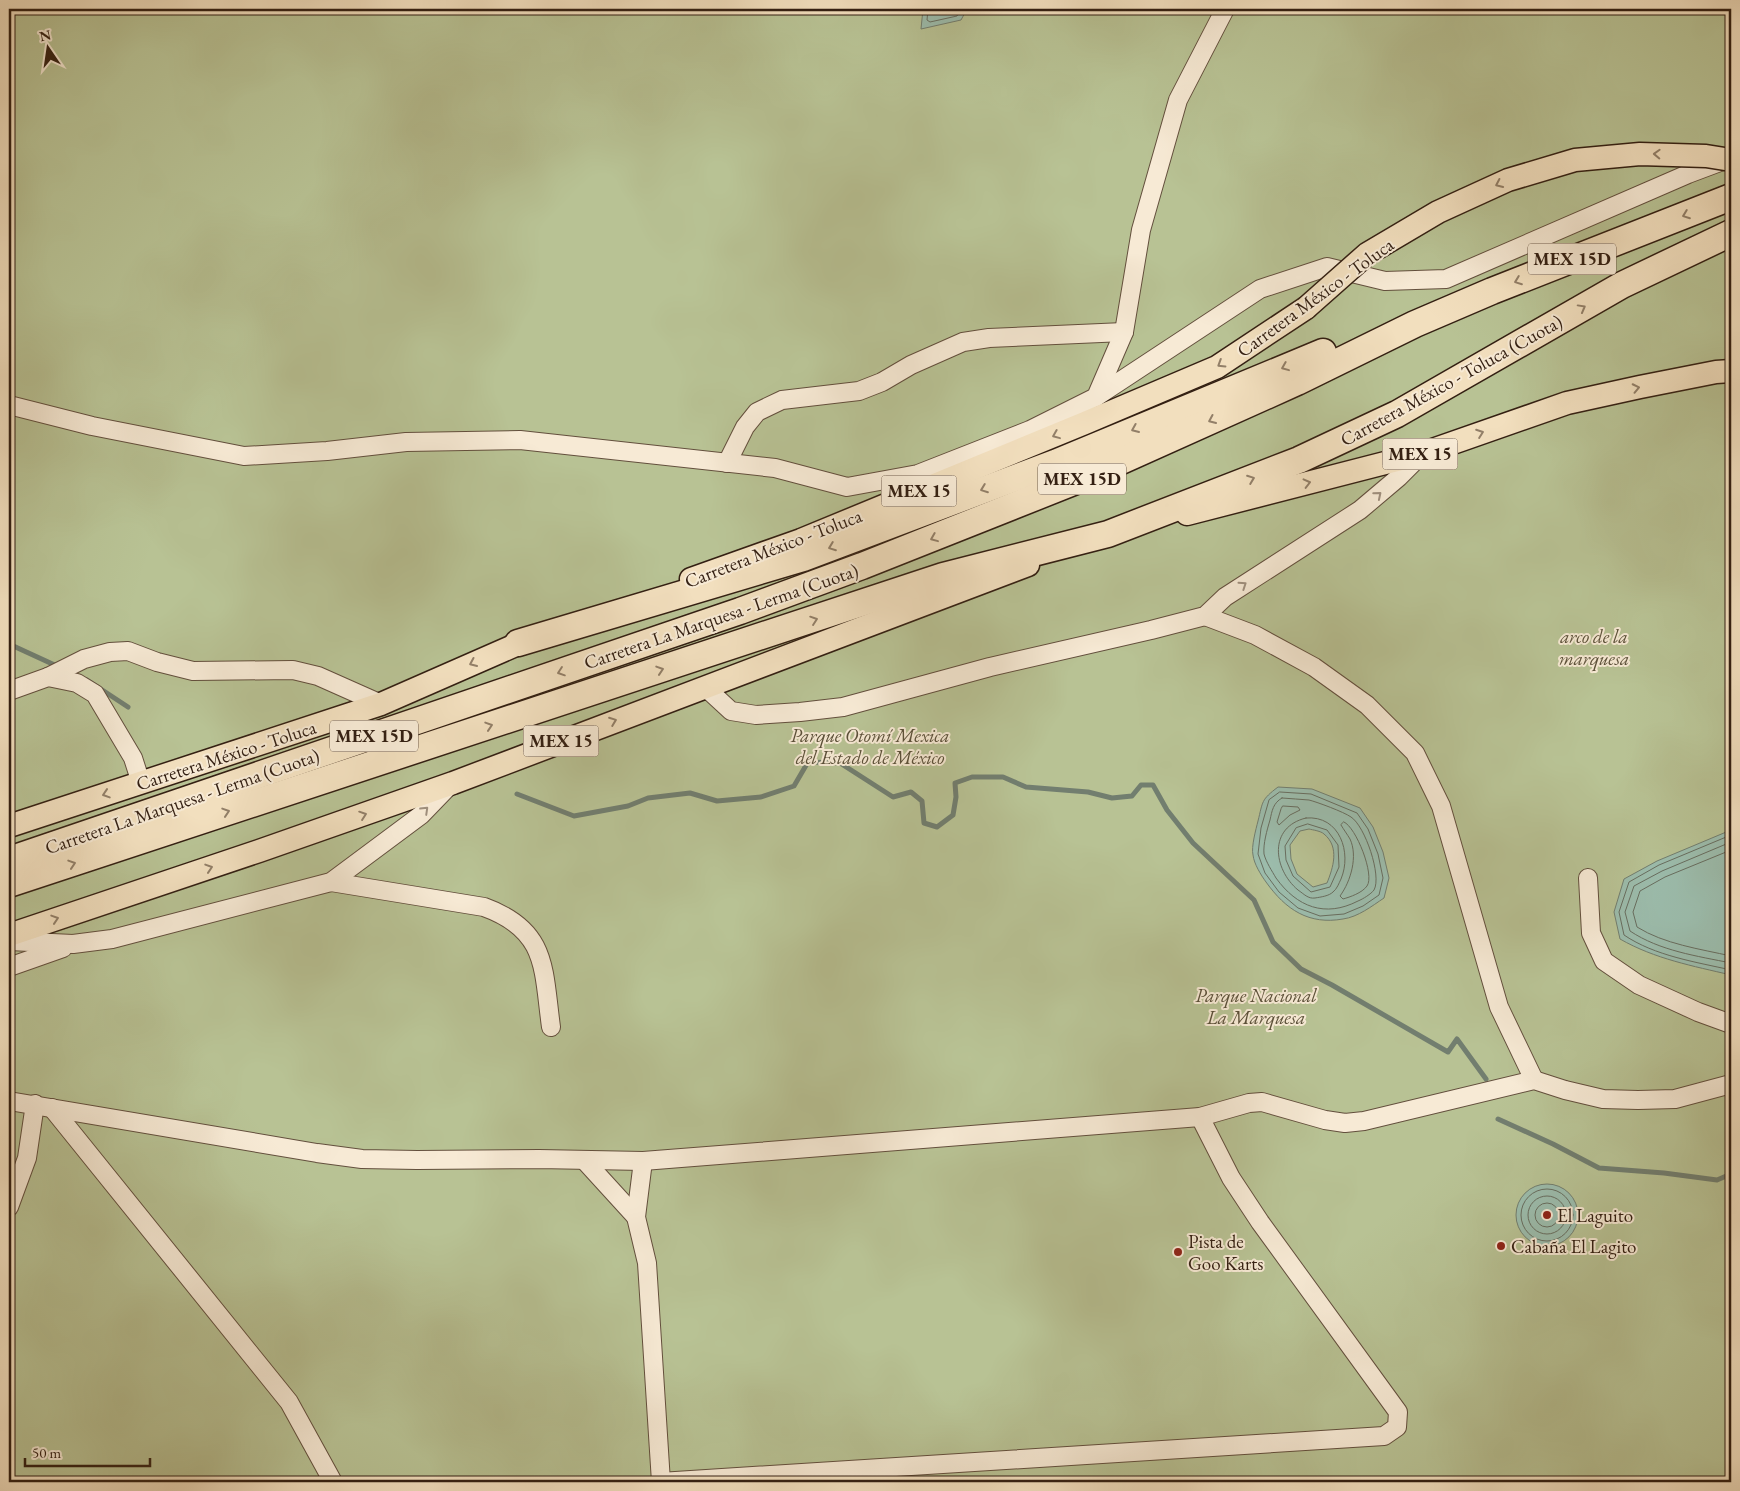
<svg xmlns="http://www.w3.org/2000/svg" width="1740" height="1491" viewBox="0 0 1740 1491" font-family="'EB Garamond',serif">
  <style>
    .green { fill: #b8c294; stroke: #767053 }
    .water { fill: #9cbdad; stroke: #727e6f; fill-rule: evenodd }
    .lines { fill: none; stroke-linecap: round; stroke-linejoin: round }
    .shore { stroke: #686e60; stroke-width: 1 }
    .stream { stroke: #727e6f; stroke-width: 5 }
    .minor-casing { stroke: #634f3d; stroke-width: 20 }
    .major-casing { stroke: #331f12; stroke-width: 25 }
    .highway-casing { stroke: #331f12; stroke-width: 29 }
    .minor { stroke: #f7ead5; stroke-width: 18 }
    .major { stroke: #f2dfbe; stroke-width: 22 }
    .highway { stroke: #f2dfbe; stroke-width: 26 }
    .major-bridge-casing { stroke: #331f12; stroke-width: 25; stroke-linecap: butt }
    .major-bridge { stroke: #f2dfbe; stroke-width: 22 }
    .oneway { stroke: #927f68 }
    .oneway2 { stroke: #9f8f7d }
    .poi-dot { fill: #8f2418; stroke: #f7ead5; stroke-width: 2 }
    .labels { text-anchor: middle; stroke-width: 4; stroke-linejoin: round; paint-order: stroke }
    .shield { fill: #f7ead5; stroke: #6e5c4c; stroke-width: 1 }
    .shield-label { font-size: 18px; font-weight: bold; fill: #331f12 }
    .street-label { font-size: 19px; fill: #331f12; stroke: #f7ead5 }
    .park-label { font-size: 19px; font-style: italic; fill: #5b5039; stroke: #f7ead5 }
    .poi-label { font-size: 19px; fill: #331f12; stroke: #f7ead5; text-anchor: start }
  </style>
  <rect width="100%" height="100%" fill="#f2dfbe"/>
  <filter id="stains"><feTurbulence type="fractalNoise" baseFrequency=".004" numOctaves="4"/><feColorMatrix values="0 0 0 0 .2 0 0 0 0 .09 0 0 0 0 .02 0 0 0 .5 -.17"/></filter>
  <radialGradient id="worn" r=".72"><stop offset=".6" stop-color="#630" stop-opacity="0"/><stop offset="1" stop-color="#630" stop-opacity=".3"/></radialGradient>
  <!-- green -->
  <rect class="green" x="9" y="9" width="1722" height="1473"/>
  <!-- water -->
  <g class="water">
    <path d="M 923,9 L 967,9 L 961,20 L 921,29 Z"/>
    <path d="M 1278,787 L 1312,789 L 1360,808 L 1373,827 L 1383,852 L 1389,878 L 1384,898 C 1372,906 1358,917 1343,919 C 1309,925 1286,910 1266,882 C 1261,875 1254,864 1253,855 C 1251,847 1256,829 1258,821 C 1263,801 1261,800 1278,787 ZM 1309,829 C 1313,830 1321,831 1324,834 C 1340,847 1333,868 1327,883 L 1313,887 L 1297,874 L 1291,859 L 1290,845 L 1300,831 Z"/>
    <path d="M 1731,830 L 1731,975 C 1693,966 1655,959 1620,939 L 1614,912 L 1624,879 L 1657,861 Z"/>
    <circle cx="1547" cy="1215" r="31"/>
  </g>
  <g class="lines">
    <!-- shore -->
    <g class="shore">
      <path d="M 928,9 L 927,20 L 930,22 L 957,16 L 961,9"/>
      <path d="M 1280,792 L 1311,794 L 1357,813 L 1368,829 L 1378,854 L 1383,878 L 1379,895 L 1363,906 L 1344,914 L 1320,916 L 1298,908 L 1279,892 L 1265,873 L 1258,854 L 1261,828 L 1269,800 Z"/>
      <path d="M 1282,798 C 1291,799 1300,799 1309,800 C 1317,802 1344,812 1351,817 C 1365,826 1382,876 1374,890 C 1371,894 1363,899 1358,901 C 1325,918 1297,907 1276,878 C 1272,871 1266,862 1264,854 C 1263,844 1267,830 1270,820 C 1272,811 1273,803 1282,798 Z"/>
      <path d="M 1283,806 L 1298,807 L 1300,810 L 1290,815 L 1279,825 L 1277,822 L 1281,809 Z"/>
      <path d="M 1306,818 C 1340,815 1352,853 1341,879 C 1339,883 1337,889 1333,892 C 1329,896 1321,897 1315,898 C 1308,899 1304,894 1298,890 C 1273,869 1268,827 1306,818 Z"/>
      <path d="M 1344,822 C 1356,827 1375,875 1367,886 C 1362,893 1350,897 1343,899 L 1340,896 C 1351,881 1358,856 1350,839 C 1347,834 1344,830 1341,825 Z"/>
      <path d="M 1308,824 L 1327,830 L 1338,845 L 1339,867 L 1330,887 L 1311,892 L 1293,876 L 1286,860 L 1285,846 L 1296,828 Z"/>
      <path d="M 1731,835 L 1659,865 L 1629,882 L 1619,912 L 1624,935 C 1655,956 1696,962 1731,970"/>
      <path d="M 1731,842 L 1662,871 L 1634,886 L 1625,912 L 1630,931 C 1660,951 1697,956 1731,963"/>
      <path d="M 1731,850 L 1665,877 L 1640,891 L 1633,912 L 1637,927 C 1664,944 1700,949 1731,956"/>
      <circle cx="1547" cy="1215" r="26"/>
      <circle cx="1547" cy="1215" r="19"/>
      <circle cx="1547" cy="1215" r="12"/>
    </g>
    <!-- stream -->
    <g class="stream">
      <path d="M 9,644 L 59,667"/>
      <path d="M 87,680 L 128,707"/>
      <path d="M 517,794 L 574,816 L 628,806 L 648,798 L 690,793 L 717,801 L 761,797 L 794,786 L 808,762 L 840,763 L 893,797 L 911,792 L 922,801 L 924,823 L 937,827 L 953,815 L 956,797 L 955,783 L 972,777 L 1003,777 L 1026,787 L 1088,792 L 1112,798 L 1132,796 L 1141,785 L 1153,785 L 1167,810 L 1193,843 L 1254,900 L 1273,942 L 1301,969 L 1332,985 L 1448,1052 L 1457,1039 L 1486,1079"/>
      <path d="M 1498,1119 L 1553,1144 L 1599,1168 L 1664,1173 L 1717,1180 L 1731,1174"/>
    </g>
    <defs>
      <g id="minor">
        <path d="M 1096,397 L 1260,289 L 1327,267 L 1385,281 L 1446,279 L 1688,174 L 1728,159"/>
        <path d="M 9,405 L 92,426 L 244,456 L 327,451 L 406,442 L 520,440 L 775,468 L 847,487 L 918,474 L 1030,430 L 1096,397 L 1124,332 L 1141,230 L 1178,100 L 1225,9"/>
        <path d="M 727,463 L 745,427 L 757,412 L 782,400 L 859,391 L 882,382 L 911,365 L 963,342 L 989,338 L 1124,332"/>
        <path d="M 1205,616 L 1255,635 L 1314,667 L 1367,705 L 1415,753 L 1441,806 L 1499,1007 L 1534,1080"/>
        <path d="M 48,677 L 84,659 L 110,652 L 128,651 L 157,662 L 193,671 L 293,670 L 318,676 L 381,704"/>
        <path d="M 705,687 L 731,711 L 756,715 L 800,712 L 843,707 L 990,667 L 1151,630 L 1205,616 L 1225,597 L 1360,510 L 1399,477 L 1423,453"/>
        <path d="M 9,691 L 48,677 L 77,683 L 95,694 L 133,758 L 141,783"/>
        <path d="M 1588,878 L 1591,933 L 1604,961 L 1639,985 L 1698,1012 L 1731,1024"/>
        <path d="M 331,882 L 484,907 C 548,930 543,969 551,1027"/>
        <path d="M 9,941 L 73,944 L 112,939 L 331,882 L 421,815 L 450,785"/>
        <path d="M 9,967 L 63,948"/>
        <path d="M 9,1101 L 317,1153 L 362,1159 L 417,1160 L 539,1159 L 643,1161 L 1200,1117 L 1249,1103 L 1262,1102 L 1325,1120 L 1345,1123 L 1364,1121 L 1534,1080 L 1565,1090 L 1603,1099 L 1638,1100 L 1675,1099 L 1731,1084"/>
        <path d="M 52,1108 L 289,1402 L 333,1482"/>
        <path d="M 584,1160 L 636,1217"/>
        <path d="M 643,1161 L 636,1217 L 647,1263 L 661,1482"/>
        <path d="M 9,1207 L 27,1158 L 35,1104"/>
        <path d="M 660,1482 L 1384,1436 L 1397,1427 L 1398,1412 L 1260,1222 L 1231,1178 L 1200,1117"/>
      </g>
      <g id="major">
        <path d="M 1187,514 L 1424,453 L 1567,403 L 1640,387 L 1716,372 L 1731,371"/>
        <path d="M 691,579 L 801,540 L 1085,423 L 1217,367 L 1306,308"/>
        <path d="M 9,826 L 381,704 L 534,637"/>
        <path d="M 9,935 L 259,851 L 453,783 L 1028,565"/>
      </g>
      <g id="highway">
        <path d="M 518,643 L 803,558 L 1055,463 L 1323,352"/>
        <path d="M 9,860 L 740,611 L 862,566 L 1081,479 L 1297,382 L 1415,324 L 1492,291 L 1731,197"/>
        <path d="M 9,884 L 943,576 L 1108,534 L 1299,460 L 1397,414 L 1622,285 L 1731,233"/>
      </g>
    </defs>
    <!-- minor casing -->
    <use href="#minor" class="minor-casing"/>
    <!-- major casing -->
    <use href="#major" class="major-casing"/>
    <!-- highway casing -->
    <use href="#highway" class="highway-casing"/>
    <!-- minor -->
    <use href="#minor" class="minor"/>
    <!-- major -->
    <use href="#major" class="major"/>
    <!-- highway -->
    <use href="#highway" class="highway"/>
    <defs>
      <path id="major-bridge" d="M 1306,308 L 1367,254 L 1438,212 L 1508,180 L 1575,160 L 1640,154 L 1706,156 L 1731,160"/>
    </defs>
    <!-- major-bridge casing -->
    <use href="#major-bridge" class="major-bridge-casing"/>
    <!-- major-bridge -->
    <use href="#major-bridge" class="major-bridge"/>
  </g>
  <!-- one-way arrows -->
  <defs><path id="oneway-chevron" d="M-2-3.5L2.5 0L-2 3.5" fill="none" stroke-width="1.6" stroke-linecap="round" stroke-linejoin="round" transform="scale(1.25)"/></defs>
  <g class="oneway">
    <use href="#oneway-chevron" transform="translate(1657 154) rotate(-178)"/>
    <use href="#oneway-chevron" transform="translate(1499 184) rotate(155)"/>
    <use href="#oneway-chevron" transform="translate(1686 215) rotate(159)"/>
    <use href="#oneway-chevron" transform="translate(1518 281) rotate(159)"/>
    <use href="#oneway-chevron" transform="translate(1582 308) rotate(-29)"/>
    <use href="#oneway-chevron" transform="translate(1221 364) rotate(148)"/>
    <use href="#oneway-chevron" transform="translate(1285 367) rotate(158)"/>
    <use href="#oneway-chevron" transform="translate(1636 388) rotate(-12)"/>
    <use href="#oneway-chevron" transform="translate(1212 420) rotate(156)"/>
    <use href="#oneway-chevron" transform="translate(1135 429) rotate(157)"/>
    <use href="#oneway-chevron" transform="translate(1480 433) rotate(-20)"/>
    <use href="#oneway-chevron" transform="translate(1056 435) rotate(158)"/>
    <use href="#oneway-chevron" transform="translate(1251 479) rotate(-21)"/>
    <use href="#oneway-chevron" transform="translate(1307 483) rotate(-14)"/>
    <use href="#oneway-chevron" transform="translate(984 489) rotate(159)"/>
    <use href="#oneway-chevron" transform="translate(934 538) rotate(158)"/>
    <use href="#oneway-chevron" transform="translate(832 547) rotate(159)"/>
    <use href="#oneway-chevron" transform="translate(814 620) rotate(-19)"/>
    <use href="#oneway-chevron" transform="translate(473 663) rotate(156)"/>
    <use href="#oneway-chevron" transform="translate(660 670) rotate(-18)"/>
    <use href="#oneway-chevron" transform="translate(561 672) rotate(161)"/>
    <use href="#oneway-chevron" transform="translate(613 721) rotate(-21)"/>
    <use href="#oneway-chevron" transform="translate(489 726) rotate(-18)"/>
    <use href="#oneway-chevron" transform="translate(106 794) rotate(162)"/>
    <use href="#oneway-chevron" transform="translate(226 812) rotate(-18)"/>
    <use href="#oneway-chevron" transform="translate(363 815) rotate(-19)"/>
    <use href="#oneway-chevron" transform="translate(72 864) rotate(-18)"/>
    <use href="#oneway-chevron" transform="translate(209 868) rotate(-18)"/>
    <use href="#oneway-chevron" transform="translate(55 919) rotate(-18)"/>
  </g>
  <g class="oneway2">
    <use href="#oneway-chevron" transform="translate(1378 495) rotate(-40)"/>
    <use href="#oneway-chevron" transform="translate(1243 585) rotate(-34)"/>
    <use href="#oneway-chevron" transform="translate(425 810) rotate(-44)"/>
  </g>
  <!-- markers -->
  <g class="poi-dot">
    <circle cx="1547" cy="1215" r="5"/>
    <circle cx="1501" cy="1246" r="5"/>
    <circle cx="1178" cy="1252" r="5"/>
  </g>
  <g class="labels">
    <!-- shield labels -->
    <g class="shield">
      <rect x="1528" y="243.5" width="88" height="31" rx="4"/>
      <rect x="1382.5" y="438.5" width="75" height="31" rx="4"/>
      <rect x="1038" y="463.5" width="88" height="31" rx="4"/>
      <rect x="881.5" y="475.5" width="75" height="31" rx="4"/>
      <rect x="330" y="720.5" width="88" height="31" rx="4"/>
      <rect x="523.5" y="725.5" width="75" height="31" rx="4"/>
    </g>
    <g class="shield-label">
      <text x="1572" y="265">MEX 15D</text>
      <text x="1420" y="460">MEX 15</text>
      <text x="1082" y="485">MEX 15D</text>
      <text x="919" y="497">MEX 15</text>
      <text x="374" y="742">MEX 15D</text>
      <text x="561" y="747">MEX 15</text>
    </g>
    <!-- street labels -->
    <g class="street-label">
      <text transform="translate(1315 297) rotate(-36)" y="7">Carretera México - Toluca</text>
      <text transform="translate(1451 380) rotate(-29)" y="7">Carretera México - Toluca (Cuota)</text>
      <text transform="translate(773 548) rotate(-21)" y="7">Carretera México - Toluca</text>
      <text transform="translate(721 616) rotate(-19)" y="7">Carretera La Marquesa - Lerma (Cuota)</text>
      <text transform="translate(226 755) rotate(-18)" y="7">Carretera México - Toluca</text>
      <text transform="translate(182 801) rotate(-19)" y="7">Carretera La Marquesa - Lerma (Cuota)</text>
    </g>
    <!-- park labels -->
    <g class="park-label">
      <text x="1594" y="643">arco de la<tspan x="1594" dy="22">marquesa</tspan></text>
      <text x="870" y="742">Parque Otomí Mexica<tspan x="870" dy="22">del Estado de México</tspan></text>
      <text x="1256" y="1002">Parque Nacional<tspan x="1256" dy="22">La Marquesa</tspan></text>
    </g>
    <!-- poi labels -->
    <g class="poi-label">
      <text x="1557" y="1222">El Laguito</text>
      <text x="1188" y="1248">Pista de<tspan x="1188" dy="22">Goo Karts</tspan></text>
      <text x="1511" y="1253">Cabaña El Lagito</text>
    </g>
  </g>
  <!-- margin -->
  <rect width="1740" height="1491" fill="none" stroke="#f2dfbe" stroke-width="30"/>
  <rect x="10" y="10" width="1720" height="1471" fill="none" stroke="#331f12" stroke-width="2.5"/>
  <rect x="15" y="15" width="1710" height="1461" fill="none" stroke="#331f12"/>
  <!-- north arrow -->
  <g transform="translate(48 48) rotate(347)" stroke="#f7ead5" stroke-width="4" paint-order="stroke">
  <path d="M0-4L9 19L0 12L-9 19Z" fill="#331f12"/>
  <text y="-8" font-size="14" font-weight="bold" text-anchor="middle" fill="#331f12">N</text>
  </g>
  <!-- scale -->
  <path d="M25 1458v8h125v-8" fill="none" stroke="#331f12" stroke-width="2.5"/>
  <text x="32" y="1458" font-size="15" fill="#331f12" stroke="#f7ead5" stroke-width="4" paint-order="stroke">50 m</text>
  <rect width="100%" height="100%" filter="url(#stains)"/>
  <rect width="100%" height="100%" fill="url(#worn)"/>
</svg>
